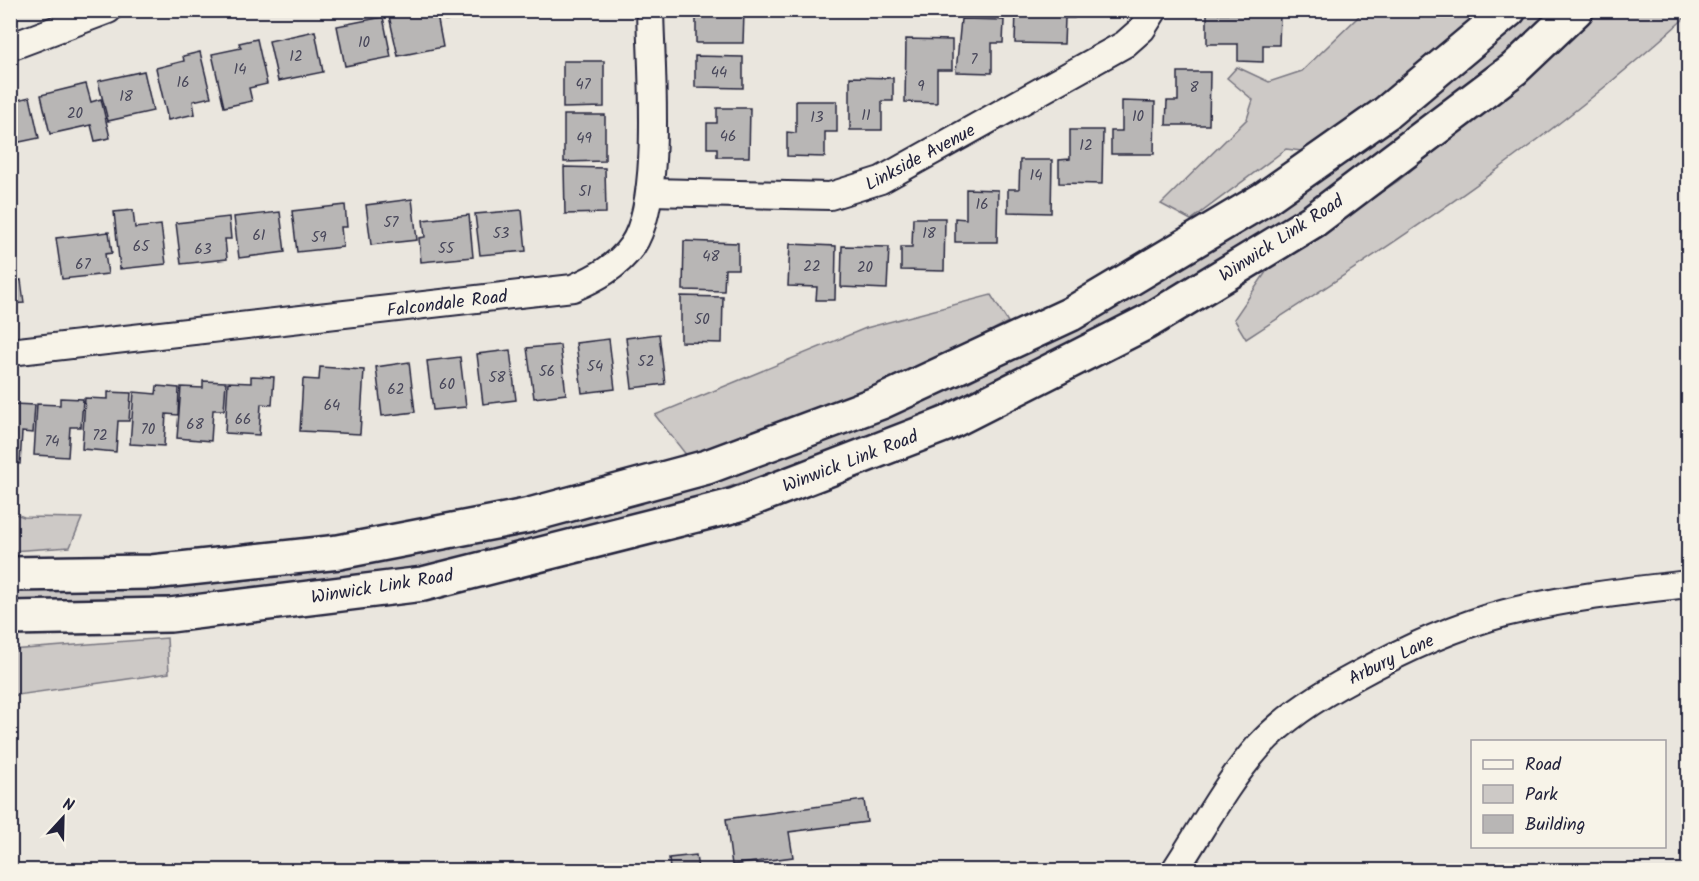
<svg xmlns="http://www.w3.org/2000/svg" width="1699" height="881" viewBox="0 0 1699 881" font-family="Kalam,sans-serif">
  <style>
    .green { fill: #cdc9c6; stroke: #787680; stroke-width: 1.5 }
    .building { fill: #b8b6b5; stroke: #22223b; stroke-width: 1.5 }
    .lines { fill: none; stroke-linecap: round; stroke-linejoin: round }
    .minor-casing { stroke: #22223b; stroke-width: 30 }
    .primary-casing { stroke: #22223b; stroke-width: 38 }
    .minor { stroke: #f7f3e8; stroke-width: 26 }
    .primary { stroke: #f7f3e8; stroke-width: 33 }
    .labels { text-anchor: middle; stroke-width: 4.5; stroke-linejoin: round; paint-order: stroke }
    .number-label { font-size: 15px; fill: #48475a }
    .street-label { font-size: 18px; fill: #22223b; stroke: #f7f3e8 }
  </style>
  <rect width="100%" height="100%" fill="#eae6de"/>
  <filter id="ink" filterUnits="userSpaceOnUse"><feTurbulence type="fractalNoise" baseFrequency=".0167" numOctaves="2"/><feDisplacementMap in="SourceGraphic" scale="12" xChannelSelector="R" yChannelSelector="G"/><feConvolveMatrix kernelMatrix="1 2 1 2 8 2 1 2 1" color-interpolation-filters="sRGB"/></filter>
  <g filter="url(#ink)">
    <!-- green -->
    <g class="green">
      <path d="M 1361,11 L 1489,11 L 1310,152 L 1286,149 L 1191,220 L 1161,204 L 1247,119 L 1253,100 L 1227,78 L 1237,67 L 1269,82 L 1302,71 L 1358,17 Z"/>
      <path d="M 1533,11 L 1555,11 L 1426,119 L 1281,224 L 1084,338 L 889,430 L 690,501 L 440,565 L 203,596 L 11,603 L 10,590 L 123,588 L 240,581 L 418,555 L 586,518 L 678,491 L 801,449 L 969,382 L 1124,301 L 1260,222 L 1436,93 Z"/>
      <path d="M 1600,11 L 1688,11 L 1688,15 C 1553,139 1400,240 1246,339 L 1234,319 L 1268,269 L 1398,181 L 1530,74 Z"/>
      <path d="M 991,295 L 1008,322 C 906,375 799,427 687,456 L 655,415 L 866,328 Z"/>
      <path d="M 10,512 L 24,517 L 82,518 L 70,547 L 11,551 Z"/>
      <path d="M 167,638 L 169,673 L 11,696 L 11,650 Z"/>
    </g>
    <!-- building -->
    <g class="building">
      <path d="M 415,10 L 436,10 L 443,47 L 398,56 L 389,16 Z"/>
      <path d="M 443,10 L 490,10 L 490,12 L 445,21 Z"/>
      <path d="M 1016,10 L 1074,10 L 1074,18 L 1065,18 L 1064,44 L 1015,43 Z"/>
      <path d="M 696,11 L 744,12 L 743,43 L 696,43 Z"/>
      <path d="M 1207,13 L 1280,14 L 1279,45 L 1263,45 L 1263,62 L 1238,61 L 1238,44 L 1207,44 Z"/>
      <path d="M 383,17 L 391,57 L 345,66 L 337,26 Z"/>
      <path d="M 961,19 L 1004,20 L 1003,43 L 992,43 L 992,73 L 956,72 Z"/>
      <path d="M 315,31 L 323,72 L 278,81 L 269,41 Z"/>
      <path d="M 257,39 L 267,84 L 249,88 L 252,101 L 224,107 L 212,54 L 241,48 L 239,43 Z"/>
      <path d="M 906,39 L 952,40 L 952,70 L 937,70 L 937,103 L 905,102 Z"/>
      <path d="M 200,52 L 211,97 L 193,101 L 195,114 L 168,120 L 156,68 L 184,61 L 183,56 Z"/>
      <path d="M 695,56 L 743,57 L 743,88 L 695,87 Z"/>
      <path d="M 563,61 L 604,61 L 604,107 L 563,108 Z"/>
      <path d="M 144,71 L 153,111 L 108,121 L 98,81 Z"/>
      <path d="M 1178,72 L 1210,72 L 1209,125 L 1166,125 L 1167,101 L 1178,101 Z"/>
      <path d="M 850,77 L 893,78 L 893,101 L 882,101 L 882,130 L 850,130 Z"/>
      <path d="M 86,84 L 91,102 L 101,99 L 110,138 L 95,141 L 91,125 L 50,134 L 41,95 Z"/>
      <path d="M 30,97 L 39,138 L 10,144 L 10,102 Z"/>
      <path d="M 796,101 L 837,101 L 837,132 L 825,132 L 825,157 L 787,156 L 787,132 L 796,133 Z"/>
      <path d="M 1122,101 L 1155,102 L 1154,154 L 1111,154 L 1111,131 L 1122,131 Z"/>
      <path d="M 717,108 L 750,108 L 749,157 L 717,157 L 717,148 L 707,148 L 707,123 L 717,123 Z"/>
      <path d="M 564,115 L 605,115 L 605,161 L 564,162 Z"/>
      <path d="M 1070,130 L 1103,130 L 1102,184 L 1059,183 L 1059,160 L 1070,159 Z"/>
      <path d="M 1020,160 L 1052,160 L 1051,213 L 1008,212 L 1008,189 L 1019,189 Z"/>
      <path d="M 564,167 L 605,168 L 606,213 L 565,214 Z"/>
      <path d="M 966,189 L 998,190 L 997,242 L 955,242 L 955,218 L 966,219 Z"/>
      <path d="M 412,199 L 417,240 L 371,245 L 366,205 Z"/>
      <path d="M 345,205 L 347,227 L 341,227 L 343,247 L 297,252 L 292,211 Z"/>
      <path d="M 133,210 L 135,228 L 161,225 L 166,264 L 120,269 L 114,212 Z"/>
      <path d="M 522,210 L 526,251 L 480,255 L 475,214 Z"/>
      <path d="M 280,212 L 285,252 L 239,258 L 234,217 Z"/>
      <path d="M 469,215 L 473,257 L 421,262 L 419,238 L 425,237 L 423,220 Z"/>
      <path d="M 229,217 L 231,239 L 225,239 L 227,259 L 181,264 L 176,223 Z"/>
      <path d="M 913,218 L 945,218 L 944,271 L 901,270 L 901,247 L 912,247 Z"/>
      <path d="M 109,232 L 112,253 L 105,254 L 108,274 L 62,279 L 56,238 Z"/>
      <path d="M 684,241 L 738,243 L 738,269 L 725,269 L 724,291 L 683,290 Z"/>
      <path d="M 790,244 L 836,246 L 835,300 L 816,300 L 817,287 L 788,286 Z"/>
      <path d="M 842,246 L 889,247 L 887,289 L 841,287 Z"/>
      <path d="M 21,280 L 24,303 L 10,304 L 10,282 Z"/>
      <path d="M 681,296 L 723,297 L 722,343 L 681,342 Z"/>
      <path d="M 659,334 L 665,384 L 632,388 L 626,338 Z"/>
      <path d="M 609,339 L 615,389 L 582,393 L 576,343 Z"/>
      <path d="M 560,345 L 566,394 L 534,398 L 527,348 Z"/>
      <path d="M 510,350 L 516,400 L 483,404 L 477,354 Z"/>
      <path d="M 460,357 L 466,407 L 433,410 L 427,361 Z"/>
      <path d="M 409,362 L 415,412 L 382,416 L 376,367 Z"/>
      <path d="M 320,367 L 364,370 L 360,434 L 300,431 L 303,379 L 319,380 Z"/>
      <path d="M 251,376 L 274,377 L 272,405 L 261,404 L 259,435 L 225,433 L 228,382 L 251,383 Z"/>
      <path d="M 203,381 L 226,382 L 224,410 L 213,410 L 211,441 L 177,438 L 181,387 L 203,388 Z"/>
      <path d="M 157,386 L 179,388 L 178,415 L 166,414 L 164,446 L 130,444 L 134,392 L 156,394 Z"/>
      <path d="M 108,392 L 131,393 L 129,421 L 118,421 L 116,452 L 82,449 L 85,398 L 108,399 Z"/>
      <path d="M 60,398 L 83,399 L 81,427 L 70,427 L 68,457 L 34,455 L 37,404 L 60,405 Z"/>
      <path d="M 13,404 L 35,405 L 33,433 L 22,432 L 20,464 L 10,463 Z"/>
      <path d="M 864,800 L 867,822 L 789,832 L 793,857 L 732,865 L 726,819 Z"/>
      <path d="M 696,855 L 698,870 L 670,870 L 669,858 Z"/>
    </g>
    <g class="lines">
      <defs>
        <g id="minor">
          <path d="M 10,47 L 108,10"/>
          <path d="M 650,192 L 830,196 L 881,180 L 1125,44 L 1142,29 L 1154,10"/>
          <path d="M 10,352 L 573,288 C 596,278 617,267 632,246 C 663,202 651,67 650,10"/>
          <path d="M 1175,870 C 1202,829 1226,783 1259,746 C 1285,717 1320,695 1354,677 C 1401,651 1452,627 1505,613 C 1565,598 1627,591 1688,584"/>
        </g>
        <g id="primary">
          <path d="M 10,574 L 152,572 L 339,552 L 526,516 L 707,467 L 881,402 L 1071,314 L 1264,199 L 1386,113 L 1509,10"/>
          <path d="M 10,618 L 170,615 L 423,584 L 736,505 L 946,424 L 1147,322 L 1313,221 L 1514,69 L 1576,10"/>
        </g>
      </defs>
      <!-- minor casing -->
      <use href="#minor" class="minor-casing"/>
      <!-- primary casing -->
      <use href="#primary" class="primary-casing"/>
      <!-- minor -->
      <use href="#minor" class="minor"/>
      <!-- primary -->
      <use href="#primary" class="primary"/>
    </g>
  </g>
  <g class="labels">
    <!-- number labels -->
    <g class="number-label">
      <text x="364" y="47">10</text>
      <text x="296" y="61">12</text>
      <text x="974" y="64">7</text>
      <text x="240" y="74">14</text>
      <text x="719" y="77">44</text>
      <text x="183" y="87">16</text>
      <text x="583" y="89">47</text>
      <text x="921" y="91">9</text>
      <text x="1194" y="92">8</text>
      <text x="126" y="101">18</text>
      <text x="75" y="118">20</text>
      <text x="866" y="120">11</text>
      <text x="1138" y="121">10</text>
      <text x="817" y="122">13</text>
      <text x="728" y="141">46</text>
      <text x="584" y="143">49</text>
      <text x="1086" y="150">12</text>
      <text x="1036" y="180">14</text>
      <text x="585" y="196">51</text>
      <text x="982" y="209">16</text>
      <text x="391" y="227">57</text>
      <text x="501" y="238">53</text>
      <text x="929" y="238">18</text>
      <text x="259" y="240">61</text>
      <text x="319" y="242">59</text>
      <text x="141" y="251">65</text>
      <text x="446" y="253">55</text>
      <text x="203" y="254">63</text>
      <text x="711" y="261">48</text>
      <text x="83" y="269">67</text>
      <text x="812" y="271">22</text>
      <text x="865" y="272">20</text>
      <text x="702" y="324">50</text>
      <text x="646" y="366">52</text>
      <text x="595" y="371">54</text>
      <text x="547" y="376">56</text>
      <text x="497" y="382">58</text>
      <text x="447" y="389">60</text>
      <text x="396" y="394">62</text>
      <text x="332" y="410">64</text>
      <text x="243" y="424">66</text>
      <text x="195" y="429">68</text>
      <text x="148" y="434">70</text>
      <text x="100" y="440">72</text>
      <text x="52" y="446">74</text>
    </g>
    <!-- street labels -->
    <g class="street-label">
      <text transform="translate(920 157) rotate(-28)" y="6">Linkside Avenue</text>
      <text transform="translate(1281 238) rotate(-33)" y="6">Winwick Link Road</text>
      <text transform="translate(447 303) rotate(-7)" y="6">Falcondale Road</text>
      <text transform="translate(850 461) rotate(-21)" y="6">Winwick Link Road</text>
      <text transform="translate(382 586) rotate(-9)" y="6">Winwick Link Road</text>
      <text transform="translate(1391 659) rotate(-26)" y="6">Arbury Lane</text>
    </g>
  </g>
  <!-- margin -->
  <rect width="1699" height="881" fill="none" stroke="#f7f3e8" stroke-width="36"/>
  <rect x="18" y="18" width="1663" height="845" fill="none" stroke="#22223b" stroke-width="2" filter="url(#ink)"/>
  <!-- legend -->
  <rect x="1471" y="740" width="195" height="108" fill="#f7f3e8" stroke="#a29fa3" stroke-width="1.5"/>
  <rect x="1483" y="760" width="30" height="9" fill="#f7f3e8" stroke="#a29fa3" stroke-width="1.5"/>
  <text x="1525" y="770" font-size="18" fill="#22223b">Road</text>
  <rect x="1483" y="785" width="30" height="18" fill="#cdc9c6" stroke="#a29fa3" stroke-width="1.5"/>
  <text x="1525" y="800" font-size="18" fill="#22223b">Park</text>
  <rect x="1483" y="815" width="30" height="18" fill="#b8b6b5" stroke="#a29fa3" stroke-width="1.5"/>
  <text x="1525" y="830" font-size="18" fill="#22223b">Building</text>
  <!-- north arrow -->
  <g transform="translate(63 818) rotate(22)" stroke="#f7f3e8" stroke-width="4.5" paint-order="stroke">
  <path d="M0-4.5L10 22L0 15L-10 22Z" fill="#22223b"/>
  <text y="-9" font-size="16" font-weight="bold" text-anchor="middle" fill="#22223b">N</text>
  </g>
</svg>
